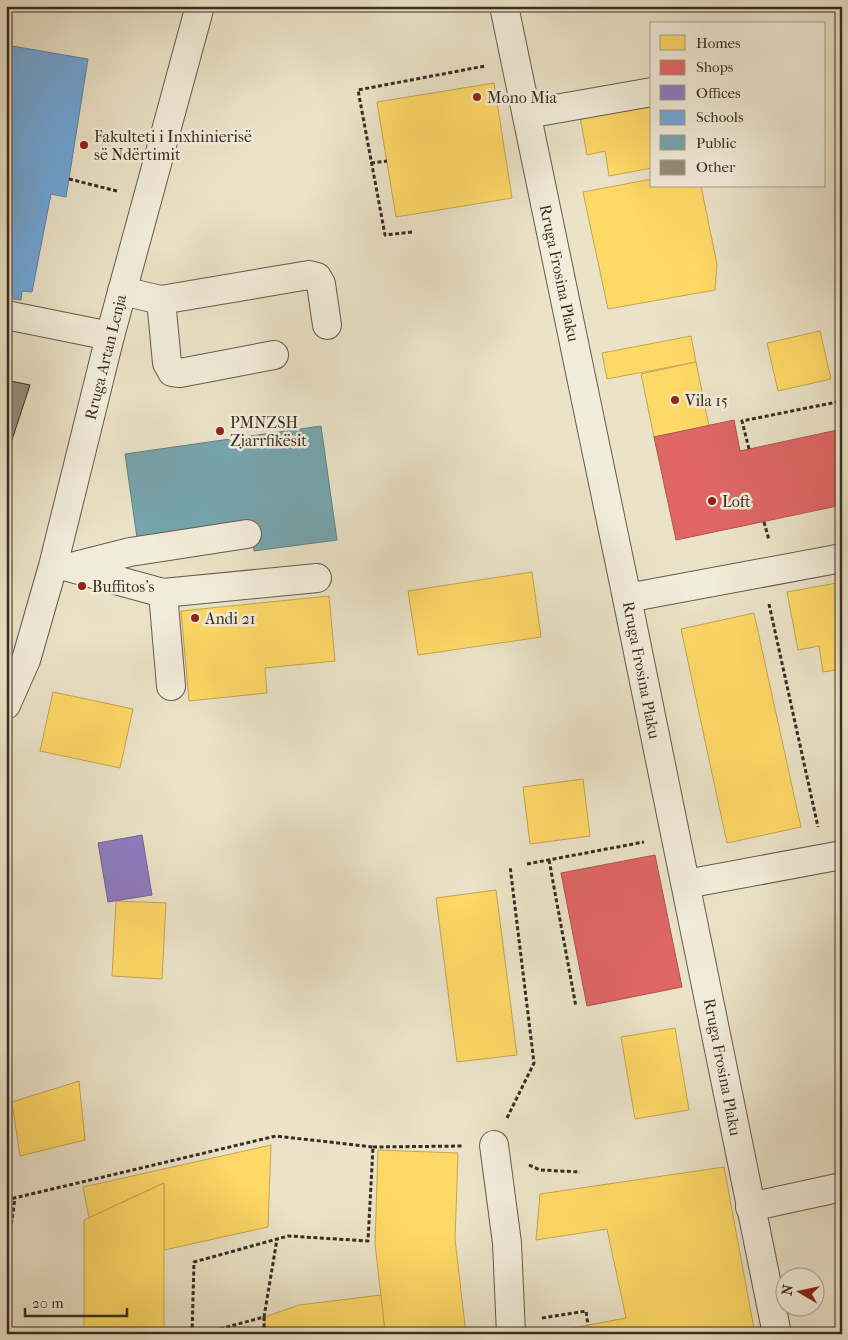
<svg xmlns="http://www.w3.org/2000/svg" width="848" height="1340" viewBox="0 0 848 1340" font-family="'IM FELL French Canon',serif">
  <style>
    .homes { fill: #ffd966; stroke: #c3a552 }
    .shops { fill: #e06666; stroke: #ae5552 }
    .offices { fill: #8e7cc3; stroke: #746493 }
    .schools { fill: #6fa8dc; stroke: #5e83a4 }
    .public { fill: #76a5af; stroke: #638185 }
    .building { fill: #958b79; stroke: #382c23 }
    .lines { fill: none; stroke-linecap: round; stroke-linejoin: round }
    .minor-casing { stroke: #655a4c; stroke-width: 30 }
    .path { stroke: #382c23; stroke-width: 3; stroke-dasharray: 4 2.5; stroke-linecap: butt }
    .minor { stroke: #f2eddb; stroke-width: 28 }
    .poi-dot { fill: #8f2418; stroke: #f2eddb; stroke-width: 2 }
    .labels { text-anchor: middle; stroke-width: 5; stroke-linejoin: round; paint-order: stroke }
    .poi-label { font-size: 16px; fill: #382c23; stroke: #f2eddb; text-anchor: start }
    .street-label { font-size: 16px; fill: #382c23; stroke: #f2eddb }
  </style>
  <rect width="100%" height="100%" fill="#ebe3c8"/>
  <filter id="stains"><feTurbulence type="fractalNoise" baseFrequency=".004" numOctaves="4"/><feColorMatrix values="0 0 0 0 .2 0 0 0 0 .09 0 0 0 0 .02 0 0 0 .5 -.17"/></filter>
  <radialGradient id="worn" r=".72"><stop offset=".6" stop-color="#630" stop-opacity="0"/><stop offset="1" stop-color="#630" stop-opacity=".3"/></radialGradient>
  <!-- homes -->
  <g class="homes">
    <path d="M 494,83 L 512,198 L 396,217 L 377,102 Z"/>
    <path d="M 652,104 L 652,168 L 609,176 L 605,151 L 587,155 L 580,117 Z"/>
    <path d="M 652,179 L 652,186 L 701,186 L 717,264 L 715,290 L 608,309 L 583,192 Z"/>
    <path d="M 820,331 L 831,379 L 778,391 L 767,343 Z"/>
    <path d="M 691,336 L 696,362 L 607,379 L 602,353 Z"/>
    <path d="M 696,362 L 709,426 L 654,437 L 641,374 Z"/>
    <path d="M 532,572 L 541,637 L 418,655 L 408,591 Z"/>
    <path d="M 842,582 L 842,669 L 823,672 L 819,646 L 798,650 L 787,592 Z"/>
    <path d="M 329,596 L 335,661 L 265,668 L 267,693 L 189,701 L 181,611 Z"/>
    <path d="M 754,613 L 801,827 L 727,843 L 681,629 Z"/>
    <path d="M 53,692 L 133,709 L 120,768 L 40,751 Z"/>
    <path d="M 583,779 L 590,836 L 530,844 L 523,787 Z"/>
    <path d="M 496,890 L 517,1055 L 457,1062 L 436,898 Z"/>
    <path d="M 116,901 L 166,903 L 162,979 L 112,976 Z"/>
    <path d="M 675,1028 L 689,1110 L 635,1119 L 621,1037 Z"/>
    <path d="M 79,1081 L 85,1140 L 20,1156 L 12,1102 Z"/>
    <path d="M 271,1145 L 268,1227 L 164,1250 L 164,1183 L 89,1218 L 83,1187 Z"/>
    <path d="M 378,1150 L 458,1153 L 455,1239 L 466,1334 L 404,1334 L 385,1332 L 375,1244 Z"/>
    <path d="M 724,1167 L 755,1334 L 541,1334 L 626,1318 L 607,1229 L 536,1240 L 540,1194 Z"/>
    <path d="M 164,1183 L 164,1334 L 84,1334 L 84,1220 Z"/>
    <path d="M 381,1295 L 385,1332 L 404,1334 L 265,1334 L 265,1317 L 299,1305 Z"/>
    <path d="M 842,1326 L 842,1334 L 833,1334 L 832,1328 Z"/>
  </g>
  <!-- shops -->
  <g class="shops">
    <path d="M 734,420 L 740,451 L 842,429 L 842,505 L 676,540 L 654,437 Z"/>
    <path d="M 655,855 L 682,987 L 587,1006 L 561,873 Z"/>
  </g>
  <!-- offices -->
  <path class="offices" d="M 142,835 L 152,895 L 108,902 L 98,843 Z"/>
  <!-- schools -->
  <path class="schools" d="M 6,45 L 88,59 L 66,197 L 51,194 L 32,292 L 22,291 L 21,300 L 6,298 Z"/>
  <!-- public -->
  <path class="public" d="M 321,426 L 337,540 L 254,551 L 250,522 L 137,538 L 125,454 Z"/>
  <!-- building -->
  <path class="building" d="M 6,380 L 30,385 L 6,458 Z"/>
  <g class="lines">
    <defs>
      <g id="minor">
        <path d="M 504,6 L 627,598 L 777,1334"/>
        <path d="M 527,114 L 652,92"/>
        <path d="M 122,291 L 161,300 L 309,275 L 317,277 L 321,284 L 327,325"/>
        <path d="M 161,300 L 167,363 L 172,372 L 180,373 L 274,355"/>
        <path d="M 6,315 L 110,336"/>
        <path d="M 68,567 L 163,593 L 317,578"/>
        <path d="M 71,567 L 130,552 L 247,534"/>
        <path d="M 163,593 L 171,686"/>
        <path d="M 627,598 L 842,558"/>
        <path d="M 6,705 L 26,660 L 53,566 L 110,336 L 200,6"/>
        <path d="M 686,884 L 842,855"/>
        <path d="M 494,1145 L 507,1243 L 511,1334"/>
        <path d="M 750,1207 L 842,1187"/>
      </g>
    </defs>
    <!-- minor casing -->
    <use href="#minor" class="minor-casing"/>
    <!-- path -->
    <g class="path">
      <path d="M 371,163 L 387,161"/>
      <path d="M 69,179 L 117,191"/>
      <path d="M 412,232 L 385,235 L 358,90 L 485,66"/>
      <path d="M 749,449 L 742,421 L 842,401"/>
      <path d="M 764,522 L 769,540"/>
      <path d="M 769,604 L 818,827"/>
      <path d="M 549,860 L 576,1007"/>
      <path d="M 527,864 L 644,842"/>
      <path d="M 507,1118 L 534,1063 L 510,866"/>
      <path d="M 373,1147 L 463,1146"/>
      <path d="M 529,1165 L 540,1170 L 580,1172"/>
      <path d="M 6,1200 L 276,1136 L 373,1147 L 368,1241 L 288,1236 L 194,1262 L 192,1334"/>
      <path d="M 6,1263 L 15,1198"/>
      <path d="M 264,1317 L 264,1334"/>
      <path d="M 542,1318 L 586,1311 L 588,1325"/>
      <path d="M 201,1334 L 264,1317 L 277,1239"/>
    </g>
    <!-- minor -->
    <use href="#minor" class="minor"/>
  </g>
  <!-- markers -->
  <g class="poi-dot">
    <circle cx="477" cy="97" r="5"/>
    <circle cx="84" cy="145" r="5"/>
    <circle cx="675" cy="400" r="5"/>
    <circle cx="220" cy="431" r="5"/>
    <circle cx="712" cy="501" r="5"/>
    <circle cx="82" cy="586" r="5"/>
    <circle cx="195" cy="618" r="5"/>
  </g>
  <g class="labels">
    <!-- poi labels -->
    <g class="poi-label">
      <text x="487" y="103">Mono Mia</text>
      <text x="94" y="142">Fakulteti i Inxhinierisë<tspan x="94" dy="18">së Ndërtimit</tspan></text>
      <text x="685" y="406">Vila 15</text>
      <text x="230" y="428">PMNZSH<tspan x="230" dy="18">Zjarrfikësit</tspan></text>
      <text x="722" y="507">Loft</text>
      <text x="92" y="592">Buffitos's</text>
      <text x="205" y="624">Andi 21</text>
    </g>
    <!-- street labels -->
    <g class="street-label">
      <text transform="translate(560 273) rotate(78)" y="6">Rruga Frosina Plaku</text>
      <text transform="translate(105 357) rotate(-76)" y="6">Rruga Artan Lenja</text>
      <text transform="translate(642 670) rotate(79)" y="6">Rruga Frosina Plaku</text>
      <text transform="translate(723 1067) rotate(79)" y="6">Rruga Frosina Plaku</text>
    </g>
  </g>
  <!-- margin -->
  <rect width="848" height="1340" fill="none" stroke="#ebe3c8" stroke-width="25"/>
  <rect x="8" y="8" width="833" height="1325" fill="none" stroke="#382c23" stroke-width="2.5"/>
  <rect x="12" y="12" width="823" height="1315" fill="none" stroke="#382c23"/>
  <!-- legend -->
  <rect x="650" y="22" width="175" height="165" fill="#f2eddb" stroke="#a8a091"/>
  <rect x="660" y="35" width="25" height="15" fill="#ffd966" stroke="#a8a091"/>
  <text x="696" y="48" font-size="15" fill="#382c23">Homes</text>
  <rect x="660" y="60" width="25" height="15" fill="#e06666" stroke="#a8a091"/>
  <text x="696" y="72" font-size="15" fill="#382c23">Shops</text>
  <rect x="660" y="85" width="25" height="15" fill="#8e7cc3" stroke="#a8a091"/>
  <text x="696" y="98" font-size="15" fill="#382c23">Offices</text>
  <rect x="660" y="110" width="25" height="15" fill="#6fa8dc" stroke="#a8a091"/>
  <text x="696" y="122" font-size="15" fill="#382c23">Schools</text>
  <rect x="660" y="135" width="25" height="15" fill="#76a5af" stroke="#a8a091"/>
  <text x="696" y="148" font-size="15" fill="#382c23">Public</text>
  <rect x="660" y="160" width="25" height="15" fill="#958b79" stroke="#a8a091"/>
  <text x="696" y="172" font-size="15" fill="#382c23">Other</text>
  <!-- north arrow -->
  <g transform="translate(800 1292) rotate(279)"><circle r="24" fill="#f2eddb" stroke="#a8a091"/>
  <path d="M0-4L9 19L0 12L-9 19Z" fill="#8f2418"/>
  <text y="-8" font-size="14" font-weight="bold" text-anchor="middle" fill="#382c23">N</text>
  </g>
  <!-- scale -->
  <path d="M25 1308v8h102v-8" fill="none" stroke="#382c23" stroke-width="2.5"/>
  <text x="32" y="1308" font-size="15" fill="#382c23" stroke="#f2eddb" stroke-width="4" paint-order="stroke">20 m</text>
  <rect width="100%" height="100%" filter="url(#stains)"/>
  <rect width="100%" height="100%" fill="url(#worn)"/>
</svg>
